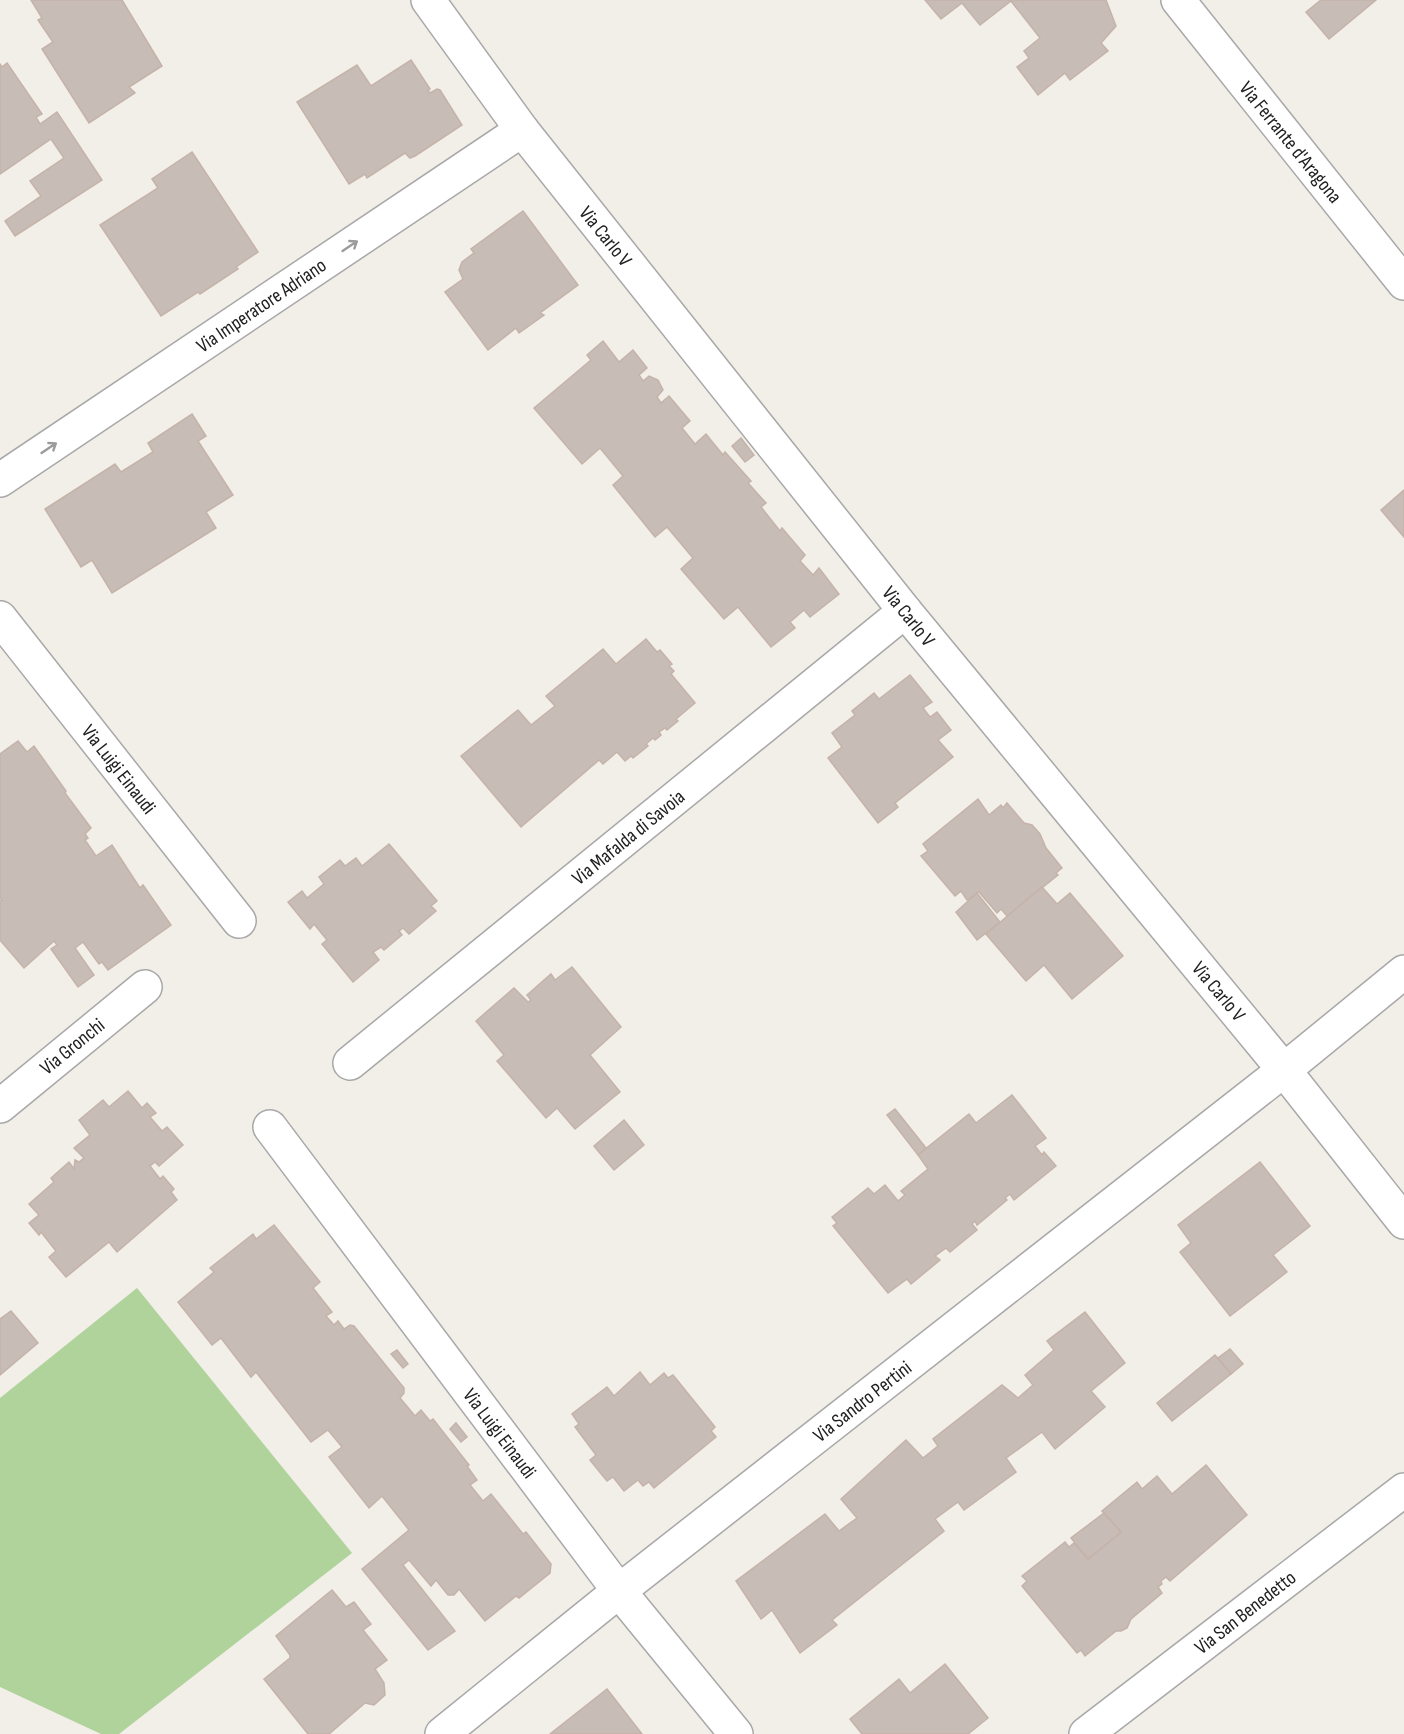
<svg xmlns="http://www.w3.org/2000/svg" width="1404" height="1734" viewBox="0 0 1404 1734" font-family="'Sofia Sans Condensed',sans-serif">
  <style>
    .forest { fill: #afd39b }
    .building { fill: #c7bdb6; stroke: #c5b3a9; stroke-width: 1.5 }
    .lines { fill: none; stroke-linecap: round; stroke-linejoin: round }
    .street-casing { stroke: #a8a8a8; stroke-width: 36 }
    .street { stroke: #fff; stroke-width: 33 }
    .oneway { stroke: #9b9b9b }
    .labels { text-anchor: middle; stroke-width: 4.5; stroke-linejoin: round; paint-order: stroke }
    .street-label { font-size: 20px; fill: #212121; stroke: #fff }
  </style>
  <rect width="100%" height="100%" fill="#f2eee8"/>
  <!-- forest -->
  <path class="forest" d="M 137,1288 L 352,1553 L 119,1734 L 101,1734 L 0,1687 L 0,1398 Z"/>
  <!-- building -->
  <g class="building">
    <path d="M 31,0 L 122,0 L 162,66 L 129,87 L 135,93 L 89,123 L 42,49 L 53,42 L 38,20 L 42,18 Z"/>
    <path d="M 925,0 L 1106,0 L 1116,26 L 1101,43 L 1108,51 L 1070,80 L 1065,73 L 1038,95 L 1017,67 L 1029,58 L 1024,51 L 1040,38 L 1011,1 L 980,25 L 962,3 L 941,19 Z"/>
    <path d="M 1321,0 L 1376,0 L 1329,39 L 1306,12 Z"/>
    <path d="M 411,60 L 430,89 L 428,91 L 430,93 L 437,89 L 440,90 L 462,125 L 415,156 L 410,158 L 405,153 L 367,178 L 365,174 L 349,184 L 297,102 L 357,65 L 371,86 Z"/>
    <path d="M 7,63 L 42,114 L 36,117 L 40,124 L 57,112 L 102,180 L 15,236 L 5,221 L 41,196 L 30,181 L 64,158 L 51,139 L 0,174 L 0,64 L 2,67 Z"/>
    <path d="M 192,152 L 258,252 L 236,267 L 238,269 L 200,294 L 198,292 L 161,316 L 100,225 L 158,188 L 152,179 Z"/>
    <path d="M 523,211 L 578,285 L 540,313 L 544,315 L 519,333 L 516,328 L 488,350 L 445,292 L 463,279 L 459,270 L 462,262 L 474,253 L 471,249 Z"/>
    <path d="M 603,341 L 619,362 L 633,350 L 647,368 L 639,375 L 643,381 L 649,376 L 658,380 L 663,390 L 657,397 L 661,403 L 669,396 L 690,421 L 682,428 L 695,444 L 706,434 L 723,455 L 725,452 L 751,481 L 748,483 L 766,503 L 761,507 L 780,531 L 782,528 L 805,555 L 800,561 L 813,575 L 819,568 L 839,594 L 810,617 L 804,610 L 790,622 L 795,628 L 771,647 L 738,607 L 724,619 L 681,569 L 693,558 L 667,527 L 655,537 L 613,485 L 623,476 L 600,448 L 582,464 L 534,408 L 591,360 L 587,355 Z"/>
    <path d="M 192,414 L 206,436 L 198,441 L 233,495 L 206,512 L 216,528 L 112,593 L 92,560 L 81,567 L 45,509 L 115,464 L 121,472 L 153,452 L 148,443 Z"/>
    <path d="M 741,438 L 754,455 L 745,462 L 732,446 Z"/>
    <path d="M 1404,490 L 1404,537 L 1381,510 Z"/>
    <path d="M 646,639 L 657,652 L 660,650 L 672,664 L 669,666 L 674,671 L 671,674 L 695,703 L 676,719 L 678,721 L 667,730 L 665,728 L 659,732 L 661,735 L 655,740 L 653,738 L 646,744 L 648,746 L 633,758 L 631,756 L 625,761 L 617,752 L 603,764 L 599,760 L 521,827 L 461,756 L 518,710 L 531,725 L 555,706 L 546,696 L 603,649 L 616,664 Z"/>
    <path d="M 910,675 L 932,702 L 923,708 L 930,717 L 937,712 L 951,730 L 938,740 L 953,757 L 895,803 L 898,807 L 878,823 L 828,758 L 842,747 L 832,733 L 855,715 L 852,711 L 874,693 L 879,699 Z"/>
    <path d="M 18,741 L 27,752 L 34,746 L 66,791 L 65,793 L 91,828 L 85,834 L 88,838 L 85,840 L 96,856 L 112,845 L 140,888 L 143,885 L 171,925 L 108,970 L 102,962 L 99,964 L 83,942 L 75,948 L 94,975 L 78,987 L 51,949 L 57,945 L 54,941 L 24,968 L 0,940 L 0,901 L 2,900 L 0,898 L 0,754 Z"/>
    <path d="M 978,799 L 989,815 L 1001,805 L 1003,808 L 1007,803 L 1024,823 L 1032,825 L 1040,834 L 1046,848 L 1062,868 L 1056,873 L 1058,875 L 1007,916 L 1001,909 L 997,913 L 979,892 L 967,900 L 961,891 L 955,896 L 921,856 L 928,851 L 923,844 Z"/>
    <path d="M 389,844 L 437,901 L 431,906 L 436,911 L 409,934 L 403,928 L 399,931 L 402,935 L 384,950 L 381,947 L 373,952 L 379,960 L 353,982 L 322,944 L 327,940 L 314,924 L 310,929 L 288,902 L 302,891 L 307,898 L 324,884 L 319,877 L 340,860 L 345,866 L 356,858 L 362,866 Z"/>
    <path d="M 1042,887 L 1057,904 L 1070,893 L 1123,956 L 1072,999 L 1044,965 L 1026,981 L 986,934 Z"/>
    <path d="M 977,893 L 1000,922 L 977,940 L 956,912 Z"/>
    <path d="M 572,967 L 621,1027 L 590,1055 L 620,1092 L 575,1129 L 557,1108 L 546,1118 L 497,1061 L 504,1055 L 476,1021 L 514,988 L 528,1002 L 531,1000 L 527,995 L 551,974 L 555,980 Z"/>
    <path d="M 128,1091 L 142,1108 L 147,1103 L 156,1113 L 150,1117 L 162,1131 L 167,1127 L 183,1145 L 159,1166 L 155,1162 L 150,1166 L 160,1179 L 163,1176 L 174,1189 L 171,1192 L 177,1200 L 117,1252 L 109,1242 L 66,1277 L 49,1257 L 56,1251 L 41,1232 L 39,1235 L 29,1223 L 39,1215 L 29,1204 L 54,1182 L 51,1178 L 69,1162 L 74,1169 L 75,1160 L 79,1162 L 84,1158 L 74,1148 L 90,1135 L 79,1120 L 103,1100 L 109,1107 Z"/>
    <path d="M 1012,1095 L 1046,1138 L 1035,1146 L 1042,1155 L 1044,1152 L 1056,1166 L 1014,1200 L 1010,1194 L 1005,1198 L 1007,1200 L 977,1225 L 975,1221 L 972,1224 L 977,1230 L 950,1252 L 946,1248 L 935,1256 L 940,1260 L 911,1284 L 907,1279 L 888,1293 L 833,1226 L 837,1223 L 832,1217 L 868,1188 L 874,1194 L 885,1185 L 898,1201 L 905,1195 L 901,1191 L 928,1169 L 918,1155 L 969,1114 L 976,1123 Z"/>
    <path d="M 895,1109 L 926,1148 L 918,1155 L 887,1115 Z"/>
    <path d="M 624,1120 L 644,1145 L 614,1170 L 594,1146 Z"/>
    <path d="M 1260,1162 L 1310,1226 L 1273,1255 L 1287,1272 L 1230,1316 L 1180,1252 L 1191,1243 L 1178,1225 Z"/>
    <path d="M 274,1225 L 320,1282 L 313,1288 L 332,1312 L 326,1316 L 334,1325 L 338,1321 L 344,1329 L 350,1325 L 354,1326 L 404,1388 L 404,1393 L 400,1398 L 415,1416 L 421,1410 L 430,1421 L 433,1419 L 469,1465 L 467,1466 L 477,1480 L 470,1485 L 483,1501 L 491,1494 L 523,1534 L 526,1532 L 551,1564 L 550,1573 L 519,1598 L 516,1596 L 485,1621 L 459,1589 L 454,1595 L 448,1595 L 436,1580 L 431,1586 L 409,1560 L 403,1565 L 455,1631 L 428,1650 L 362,1569 L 409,1530 L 382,1496 L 369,1508 L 329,1457 L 342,1447 L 328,1430 L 311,1442 L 256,1372 L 251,1377 L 221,1338 L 212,1345 L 178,1302 L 214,1272 L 210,1268 L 253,1234 L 256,1239 Z"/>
    <path d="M 11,1311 L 38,1343 L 0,1375 L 0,1319 Z"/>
    <path d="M 1085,1312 L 1125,1363 L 1091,1391 L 1105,1407 L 1055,1449 L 1042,1432 L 1006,1458 L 1016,1472 L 964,1510 L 958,1502 L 935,1519 L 944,1531 L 832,1620 L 837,1625 L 800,1653 L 772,1610 L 761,1619 L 736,1581 L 825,1514 L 839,1531 L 857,1518 L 841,1499 L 906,1440 L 923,1458 L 938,1446 L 933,1439 L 1002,1385 L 1018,1398 L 1033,1385 L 1025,1375 L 1054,1350 L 1047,1341 Z"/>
    <path d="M 1230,1349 L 1243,1364 L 1231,1374 L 1218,1358 Z"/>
    <path d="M 397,1350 L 408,1364 L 403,1368 L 391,1354 Z"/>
    <path d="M 1215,1355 L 1231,1374 L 1172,1421 L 1157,1403 Z"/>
    <path d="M 640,1372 L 650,1385 L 664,1373 L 668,1378 L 673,1375 L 715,1427 L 711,1431 L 716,1437 L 654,1488 L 649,1482 L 643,1486 L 638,1480 L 624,1491 L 613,1477 L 607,1481 L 590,1460 L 596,1455 L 575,1427 L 579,1424 L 572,1414 L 607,1387 L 614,1396 Z"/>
    <path d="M 456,1423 L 467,1437 L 461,1442 L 450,1429 Z"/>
    <path d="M 1206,1465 L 1247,1515 L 1170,1581 L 1166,1577 L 1161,1581 L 1162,1584 L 1158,1587 L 1162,1593 L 1131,1619 L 1127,1628 L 1121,1631 L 1116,1631 L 1085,1656 L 1081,1650 L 1077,1653 L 1022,1586 L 1027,1581 L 1022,1576 L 1065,1542 L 1069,1547 L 1074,1543 L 1088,1559 L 1121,1532 L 1102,1511 L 1137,1482 L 1142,1489 L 1157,1476 L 1172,1494 Z"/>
    <path d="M 1104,1513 L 1121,1532 L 1088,1559 L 1071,1538 Z"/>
    <path d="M 332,1590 L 346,1607 L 354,1602 L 371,1624 L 363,1630 L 387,1660 L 375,1669 L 384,1683 L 385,1695 L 374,1705 L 365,1703 L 329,1734 L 308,1734 L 264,1679 L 290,1658 L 290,1655 L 276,1636 Z"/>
    <path d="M 945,1664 L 988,1718 L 968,1734 L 862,1734 L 850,1719 L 899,1679 L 910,1693 Z"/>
    <path d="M 607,1689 L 642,1734 L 550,1734 Z"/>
  </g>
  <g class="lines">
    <defs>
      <g id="street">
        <path d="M 428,0 L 522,130 L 905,611 L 1284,1070 L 1404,1222"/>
        <path d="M 1178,0 L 1404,283"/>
        <path d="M 0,480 L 522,130"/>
        <path d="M 0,618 L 239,921"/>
        <path d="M 350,1063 L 905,611"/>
        <path d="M 0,1106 L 145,987"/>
        <path d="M 270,1127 L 619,1591 L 736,1734"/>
        <path d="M 442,1734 L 619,1591 L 1284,1070 L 1404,972"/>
        <path d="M 1086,1734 L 1404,1490"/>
      </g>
    </defs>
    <!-- street casing -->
    <use href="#street" class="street-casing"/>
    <!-- street -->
    <use href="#street" class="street"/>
  </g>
  <!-- one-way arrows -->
  <defs><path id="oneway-shaft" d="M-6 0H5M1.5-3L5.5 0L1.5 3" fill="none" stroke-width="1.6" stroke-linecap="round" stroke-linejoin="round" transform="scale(1.5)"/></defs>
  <g class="oneway">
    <use href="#oneway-shaft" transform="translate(350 246) rotate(-34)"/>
    <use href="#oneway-shaft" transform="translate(49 448) rotate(-34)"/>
  </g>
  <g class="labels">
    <!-- street labels -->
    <g class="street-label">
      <text transform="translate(1291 142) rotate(51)" y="7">Via Ferrante d'Aragona</text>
      <text transform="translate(606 236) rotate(51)" y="7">Via Carlo V</text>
      <text transform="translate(261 305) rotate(-34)" y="7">Via Imperatore Adriano</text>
      <text transform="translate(909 616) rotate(51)" y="7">Via Carlo V</text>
      <text transform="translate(119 769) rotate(52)" y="7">Via Luigi Einaudi</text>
      <text transform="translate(628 837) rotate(-39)" y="7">Via Mafalda di Savoia</text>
      <text transform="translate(1219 991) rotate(50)" y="7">Via Carlo V</text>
      <text transform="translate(72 1046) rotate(-39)" y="7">Via Gronchi</text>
      <text transform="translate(862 1401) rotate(-38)" y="7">Via Sandro Pertini</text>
      <text transform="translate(500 1433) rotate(53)" y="7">Via Luigi Einaudi</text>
      <text transform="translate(1245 1612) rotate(-38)" y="7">Via San Benedetto</text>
    </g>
  </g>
</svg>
